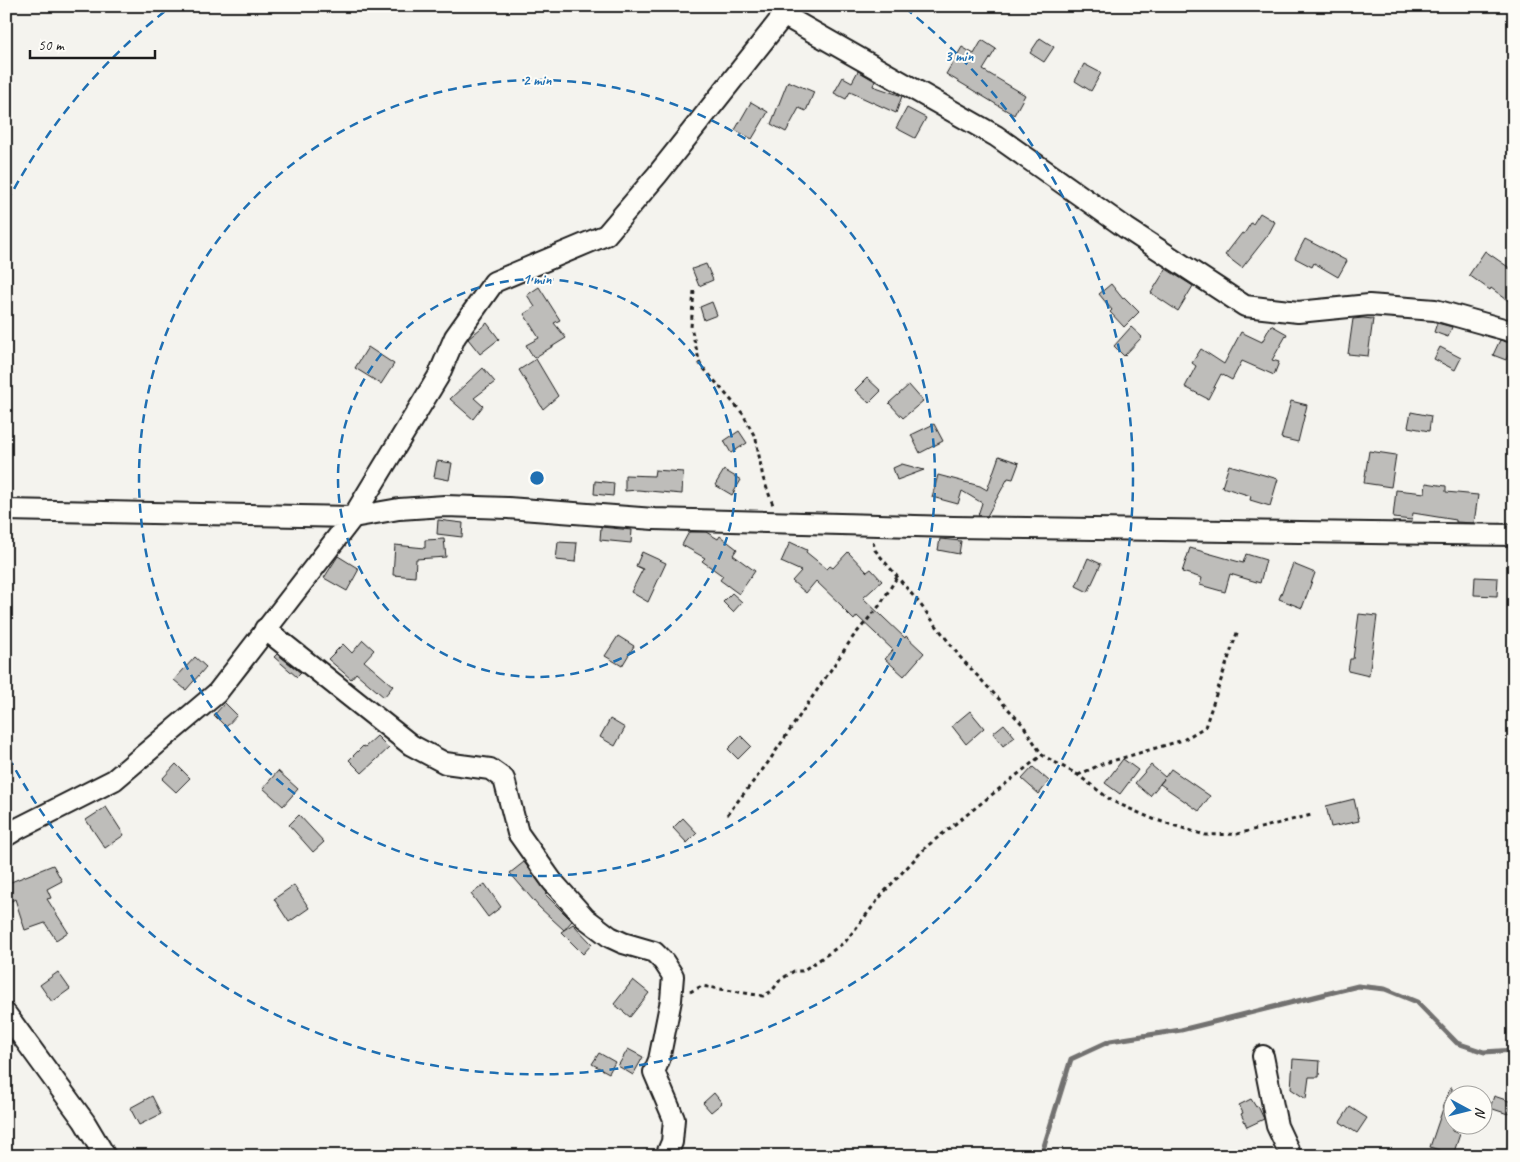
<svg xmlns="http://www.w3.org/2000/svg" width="1520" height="1162" viewBox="0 0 1520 1162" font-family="Caveat,sans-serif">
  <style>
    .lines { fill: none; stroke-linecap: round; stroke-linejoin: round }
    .stream { stroke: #72716f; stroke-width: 5 }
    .building { fill: #bebdba; stroke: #1c1c1c }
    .minor-casing { stroke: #1c1c1c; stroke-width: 24 }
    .path { stroke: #1c1c1c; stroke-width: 3; stroke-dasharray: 4 4; stroke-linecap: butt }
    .minor { stroke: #fdfcf7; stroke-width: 20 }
    .ring { fill: none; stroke: #1f6fb2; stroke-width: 2.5; stroke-dasharray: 9 6 }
    .centre { fill: #1f6fb2; stroke: #fdfcf7; stroke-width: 2.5 }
    .ring-label { font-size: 15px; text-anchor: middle; font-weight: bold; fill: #1f6fb2; stroke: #fdfcf7; stroke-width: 4; stroke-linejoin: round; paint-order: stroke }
  </style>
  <rect width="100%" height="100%" fill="#f4f3ee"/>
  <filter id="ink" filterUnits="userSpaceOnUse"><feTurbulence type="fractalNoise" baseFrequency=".02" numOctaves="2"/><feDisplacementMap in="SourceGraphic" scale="10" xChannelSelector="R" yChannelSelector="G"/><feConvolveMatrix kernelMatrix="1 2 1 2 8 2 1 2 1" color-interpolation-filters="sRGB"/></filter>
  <g filter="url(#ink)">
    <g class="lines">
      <!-- stream -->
      <path class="stream" d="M 1041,1156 L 1071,1059 L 1110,1041 L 1181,1030 L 1358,986 L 1385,989 L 1417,1002 L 1457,1043 L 1484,1052 L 1514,1050"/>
    </g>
    <!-- building -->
    <g class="building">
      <path d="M 1040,38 L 1054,47 L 1044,62 L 1030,53 Z"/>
      <path d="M 982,40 L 996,49 L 983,70 L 1025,95 L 1014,115 L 946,74 L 962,47 L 974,54 Z"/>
      <path d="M 1084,64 L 1101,73 L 1091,91 L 1075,81 Z"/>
      <path d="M 858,71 L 875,81 L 873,86 L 902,96 L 896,113 L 850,92 L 846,99 L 834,93 L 843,77 L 852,82 Z"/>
      <path d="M 788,81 L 814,92 L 806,111 L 799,108 L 786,132 L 771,124 Z"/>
      <path d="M 751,102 L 768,112 L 752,139 L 735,130 Z"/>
      <path d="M 907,108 L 926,118 L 915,138 L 896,128 Z"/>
      <path d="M 1260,213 L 1275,222 L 1268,235 L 1242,268 L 1225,255 L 1242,233 L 1244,234 L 1251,223 L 1253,224 Z"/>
      <path d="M 1305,239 L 1347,261 L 1338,277 L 1314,263 L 1312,267 L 1295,258 Z"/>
      <path d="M 1485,251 L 1514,271 L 1514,305 L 1491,288 L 1490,290 L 1469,275 Z"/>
      <path d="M 706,264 L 713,280 L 699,286 L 692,269 Z"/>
      <path d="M 1166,269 L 1193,286 L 1178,311 L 1151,293 Z"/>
      <path d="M 1111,284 L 1123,299 L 1124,297 L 1139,312 L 1124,327 L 1110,312 L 1112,310 L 1099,294 Z"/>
      <path d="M 539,287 L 560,320 L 554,323 L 566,338 L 534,358 L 526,345 L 539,338 L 524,314 L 535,307 L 527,295 Z"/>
      <path d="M 712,302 L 717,315 L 704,320 L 700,307 Z"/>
      <path d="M 1363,318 L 1373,319 L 1368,356 L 1348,354 L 1353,319 Z"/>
      <path d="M 487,323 L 499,339 L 480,354 L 468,339 Z"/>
      <path d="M 1437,323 L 1452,327 L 1448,337 L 1434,332 Z"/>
      <path d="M 1271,325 L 1287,334 L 1272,360 L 1279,362 L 1274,375 L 1242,361 L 1232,380 L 1221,374 L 1208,399 L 1185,387 L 1196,366 L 1192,363 L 1201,349 L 1224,364 L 1241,332 L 1262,342 Z"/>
      <path d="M 1131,327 L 1142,337 L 1124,356 L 1114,346 Z"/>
      <path d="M 1500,340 L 1513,344 L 1506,360 L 1493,355 Z"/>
      <path d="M 368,347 L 394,364 L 381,384 L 355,368 Z"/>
      <path d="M 1440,347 L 1461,358 L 1455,370 L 1434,359 Z"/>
      <path d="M 536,359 L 558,396 L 543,409 L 519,370 Z"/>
      <path d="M 483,368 L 495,382 L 474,398 L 483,406 L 473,419 L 450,399 Z"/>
      <path d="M 867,378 L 881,391 L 869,403 L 855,390 Z"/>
      <path d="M 909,385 L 923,401 L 903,418 L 889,403 Z"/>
      <path d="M 1291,401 L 1307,405 L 1298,442 L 1281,438 Z"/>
      <path d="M 1411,412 L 1431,416 L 1429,431 L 1408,427 Z"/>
      <path d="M 934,424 L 943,441 L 920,453 L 911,435 Z"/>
      <path d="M 739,431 L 747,443 L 731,453 L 724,441 Z"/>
      <path d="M 1369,451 L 1396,455 L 1391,487 L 1364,483 Z"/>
      <path d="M 999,456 L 1019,463 L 1013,479 L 1008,478 L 987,516 L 978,515 L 982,503 L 962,491 L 958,504 L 932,497 L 938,475 L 980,486 L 987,490 Z"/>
      <path d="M 437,461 L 452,463 L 449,480 L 434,477 Z"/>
      <path d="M 902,464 L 924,470 L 897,480 L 893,468 Z"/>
      <path d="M 1229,465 L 1278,479 L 1270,506 L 1250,500 L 1251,496 L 1222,487 Z"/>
      <path d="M 655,470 L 683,472 L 682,494 L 638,490 L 625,491 L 625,475 L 654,476 Z"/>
      <path d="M 724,470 L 741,480 L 732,495 L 715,485 Z"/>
      <path d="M 595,481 L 614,483 L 613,496 L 594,494 Z"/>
      <path d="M 1426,483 L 1446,486 L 1446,492 L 1478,495 L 1474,523 L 1456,522 L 1456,520 L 1413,513 L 1412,520 L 1393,518 L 1396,490 L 1425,493 Z"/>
      <path d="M 438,520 L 463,523 L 462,537 L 437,534 Z"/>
      <path d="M 601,527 L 632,530 L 631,543 L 600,540 Z"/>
      <path d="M 689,532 L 706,532 L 718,539 L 720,536 L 737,549 L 733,555 L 755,571 L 739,594 L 720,580 L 723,576 L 702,561 L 705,558 L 682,545 Z"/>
      <path d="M 444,539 L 446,557 L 416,559 L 415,577 L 393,575 L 395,545 L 425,548 L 425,540 Z"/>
      <path d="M 940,539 L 961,541 L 959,554 L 938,550 Z"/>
      <path d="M 558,542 L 577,543 L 575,562 L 556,560 Z"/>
      <path d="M 790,542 L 807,550 L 806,552 L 827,569 L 830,566 L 833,568 L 848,552 L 867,572 L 871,569 L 882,581 L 863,598 L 905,638 L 906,636 L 924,653 L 904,676 L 885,659 L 893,650 L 857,616 L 854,620 L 842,608 L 843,607 L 816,581 L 806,593 L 792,581 L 801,571 L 781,562 Z"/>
      <path d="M 1190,548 L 1243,563 L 1246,554 L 1266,560 L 1260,583 L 1230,574 L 1225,592 L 1200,585 L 1202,578 L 1182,572 Z"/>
      <path d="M 642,552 L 666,563 L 648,602 L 631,592 L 643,569 L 636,566 Z"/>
      <path d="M 338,556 L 359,569 L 347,591 L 324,578 Z"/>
      <path d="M 1088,558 L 1101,564 L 1088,592 L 1076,586 Z"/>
      <path d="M 1293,564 L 1315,573 L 1302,608 L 1279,599 Z"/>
      <path d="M 1475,577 L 1498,578 L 1497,596 L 1474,595 Z"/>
      <path d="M 732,593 L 742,602 L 733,612 L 723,602 Z"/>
      <path d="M 1359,614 L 1377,616 L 1369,676 L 1348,671 L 1350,659 L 1353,659 Z"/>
      <path d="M 618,636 L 634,646 L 622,666 L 605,656 Z"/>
      <path d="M 363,640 L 374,650 L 364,661 L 393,686 L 384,697 L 356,673 L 351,679 L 328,659 L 343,644 L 352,653 Z"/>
      <path d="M 277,654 L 301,673 L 297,677 L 274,657 Z"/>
      <path d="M 195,657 L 206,667 L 186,690 L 174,680 Z"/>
      <path d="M 225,703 L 237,715 L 226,727 L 214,715 Z"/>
      <path d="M 970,711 L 984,728 L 966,744 L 952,726 Z"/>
      <path d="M 610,719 L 625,728 L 615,746 L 600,737 Z"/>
      <path d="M 1004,724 L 1015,737 L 1003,746 L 993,733 Z"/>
      <path d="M 377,736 L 389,748 L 362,773 L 349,760 L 363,746 L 365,747 Z"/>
      <path d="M 741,736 L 751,746 L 738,759 L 728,749 Z"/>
      <path d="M 1123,759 L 1138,770 L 1120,794 L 1105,783 Z"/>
      <path d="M 176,764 L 190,778 L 176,792 L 162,779 Z"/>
      <path d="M 1151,765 L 1165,777 L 1171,769 L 1210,796 L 1199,811 L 1160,784 L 1164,779 L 1150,796 L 1135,783 Z"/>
      <path d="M 1033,767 L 1049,781 L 1039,794 L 1022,779 Z"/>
      <path d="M 278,771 L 298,789 L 283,806 L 263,788 Z"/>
      <path d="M 1354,799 L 1359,821 L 1331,827 L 1326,806 Z"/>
      <path d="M 106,807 L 124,835 L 105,848 L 86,820 Z"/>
      <path d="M 299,815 L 324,842 L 313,852 L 289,825 Z"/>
      <path d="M 683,818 L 697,833 L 687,843 L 673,828 Z"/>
      <path d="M 524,862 L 547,893 L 545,894 L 572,921 L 564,930 L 539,907 L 510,873 Z"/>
      <path d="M 53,865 L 62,881 L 47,889 L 51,898 L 47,899 L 68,932 L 56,940 L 45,923 L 25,930 L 15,899 L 6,904 L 6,884 Z"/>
      <path d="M 485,884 L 501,907 L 488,917 L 471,894 Z"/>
      <path d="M 294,885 L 309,908 L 289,922 L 274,899 Z"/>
      <path d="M 573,924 L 592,944 L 583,954 L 561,932 Z"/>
      <path d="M 58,972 L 70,989 L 52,1002 L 40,985 Z"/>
      <path d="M 633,980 L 649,993 L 630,1017 L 614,1004 Z"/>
      <path d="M 628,1049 L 643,1057 L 633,1075 L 618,1066 Z"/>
      <path d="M 599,1053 L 615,1062 L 609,1073 L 592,1064 Z"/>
      <path d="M 1293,1059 L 1320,1061 L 1319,1077 L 1309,1077 L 1306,1099 L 1291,1089 Z"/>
      <path d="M 1450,1088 L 1452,1088 L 1452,1131 L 1460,1134 L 1453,1155 L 1430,1147 Z"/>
      <path d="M 714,1093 L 722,1103 L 711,1112 L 703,1103 Z"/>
      <path d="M 152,1096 L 161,1114 L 139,1125 L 130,1108 Z"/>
      <path d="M 1494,1096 L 1512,1102 L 1508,1114 L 1490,1108 Z"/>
      <path d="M 1251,1099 L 1256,1107 L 1258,1106 L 1264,1119 L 1247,1127 L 1241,1114 L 1243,1113 L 1239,1105 Z"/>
      <path d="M 1350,1107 L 1367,1118 L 1357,1133 L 1340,1122 Z"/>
    </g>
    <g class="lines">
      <defs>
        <g id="minor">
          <path d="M 791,6 L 657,175 L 606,235 L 494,282 L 455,337 L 438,377 L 353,517 L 399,509 L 445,506 L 508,508 L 654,519 L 953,527 L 1514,535"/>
          <path d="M 785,16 L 996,136 L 1126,228 L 1245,306 L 1298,312 L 1369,305 L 1435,310 L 1514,332"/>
          <path d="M 6,510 L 353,517 L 217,693 L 114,780 L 19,828 L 6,836"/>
          <path d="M 265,629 L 411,745 L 445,763 L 490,769 L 504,779 L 518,833 L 552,881 L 585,918 L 610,937 L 623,943 L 654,952 L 664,962 L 673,976 L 671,1000 L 659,1060 L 654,1072 L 674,1119 L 672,1142 L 666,1156"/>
          <path d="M 6,1014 L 84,1121 L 105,1156"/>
          <path d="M 1263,1056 L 1277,1126 L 1291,1156"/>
        </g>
      </defs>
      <!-- minor casing -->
      <use href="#minor" class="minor-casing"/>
      <!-- path -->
      <g class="path">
        <path d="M 694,291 L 691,327 L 700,364 L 743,414 L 756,439 L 763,478 L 773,505"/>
        <path d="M 873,542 L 875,550 L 920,604 L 960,657 L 1023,725 L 1042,755 L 1078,775 L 1112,801 L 1153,819 L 1205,835 L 1237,834 L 1311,815"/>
        <path d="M 1078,775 L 1102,764 L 1183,740 L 1205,727 L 1238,630"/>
        <path d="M 727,815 L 767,764 L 853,637 L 880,605 L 897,577"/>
        <path d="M 690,992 L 702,986 L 763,996 L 772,991 L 780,980 L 794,971 L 802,971 L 825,956 L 845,942 L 885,891 L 926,847 L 1042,755"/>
      </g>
      <!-- minor -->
      <use href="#minor" class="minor"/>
    </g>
  </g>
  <!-- distance rings -->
  <g class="ring">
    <circle cx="537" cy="478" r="199"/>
    <circle cx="537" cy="478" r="398"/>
    <path d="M7 202A597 597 0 0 1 169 8M905 8A597 597 0 1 1 7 754"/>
  </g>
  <circle cx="537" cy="478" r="8" class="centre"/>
  <g class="ring-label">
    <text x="959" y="61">3 min</text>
    <text x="537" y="85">2 min</text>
    <text x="537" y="284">1 min</text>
  </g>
  <!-- margin -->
  <rect width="1520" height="1162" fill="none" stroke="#fdfcf7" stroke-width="25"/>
  <rect x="12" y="12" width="1495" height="1137" fill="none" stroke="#1c1c1c" stroke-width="2" filter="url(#ink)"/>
  <!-- north arrow -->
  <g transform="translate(1468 1110) rotate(97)"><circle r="24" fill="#fdfcf7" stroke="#a3a29f"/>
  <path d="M0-4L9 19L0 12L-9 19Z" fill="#1f6fb2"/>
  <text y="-8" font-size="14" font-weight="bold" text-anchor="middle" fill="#1c1c1c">N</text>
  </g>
  <!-- scale -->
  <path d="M30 50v8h125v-8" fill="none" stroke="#1c1c1c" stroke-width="2.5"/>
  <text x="38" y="50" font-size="15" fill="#1c1c1c" stroke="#fdfcf7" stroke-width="4" paint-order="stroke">50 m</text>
</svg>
